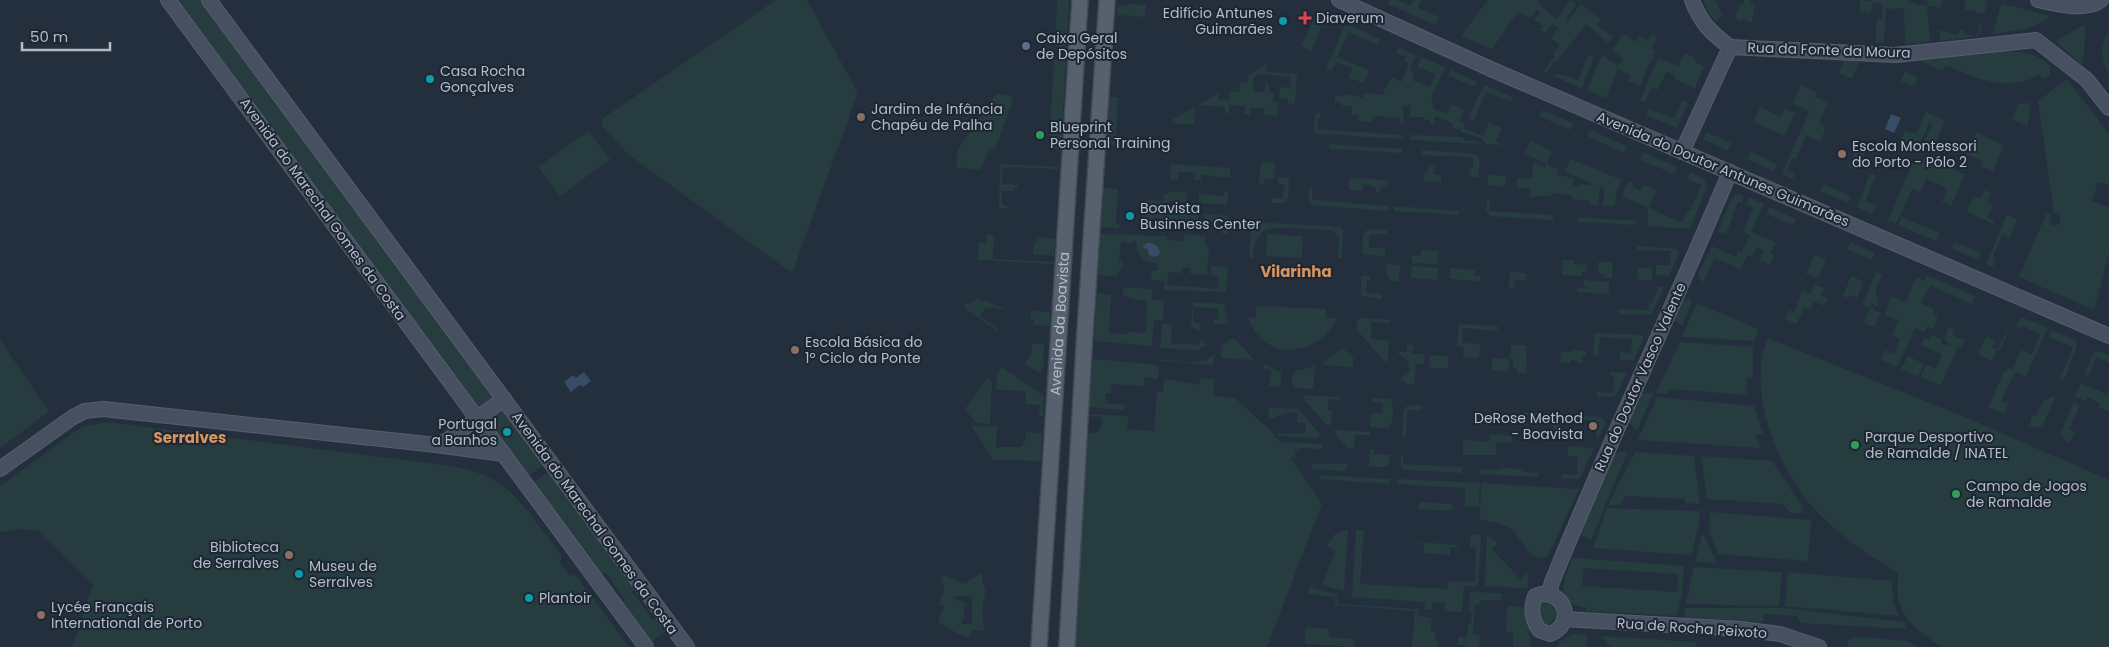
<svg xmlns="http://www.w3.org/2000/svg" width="2109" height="647" viewBox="0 0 2109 647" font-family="Poppins,sans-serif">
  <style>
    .green { fill: #263c3f; fill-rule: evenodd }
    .water { fill: #394c67 }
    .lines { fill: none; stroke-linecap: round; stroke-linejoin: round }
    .secondary-casing { stroke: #565f6c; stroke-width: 16 }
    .primary-casing { stroke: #414a57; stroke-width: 18 }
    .secondary { stroke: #465061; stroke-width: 14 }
    .primary { stroke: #56606e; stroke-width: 15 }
    .health-dot { fill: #e0444e; stroke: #1d2633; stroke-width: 2 }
    .culture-dot { fill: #0f9aa8; stroke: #1d2633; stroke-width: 2 }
    .service-dot { fill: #5c6f8a; stroke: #1d2633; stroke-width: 2 }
    .education-dot { fill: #8d6e63; stroke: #1d2633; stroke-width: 2 }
    .leisure-dot { fill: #2e9e5b; stroke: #1d2633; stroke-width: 2 }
    .labels { text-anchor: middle; stroke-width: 4; stroke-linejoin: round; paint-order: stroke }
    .poi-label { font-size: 14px; fill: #b4bcc9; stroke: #1d2633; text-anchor: start }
    .street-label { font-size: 14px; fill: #b4bcc9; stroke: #1d2633 }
    .neighbourhood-label { font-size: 15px; font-weight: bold; fill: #d59563; stroke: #1d2633 }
  </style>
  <rect width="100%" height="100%" fill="#242f3e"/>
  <!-- green -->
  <g class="green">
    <path d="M 176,0 L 202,0 L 495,398 L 479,410 Z"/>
    <path d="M 776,0 L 807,0 L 858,93 L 792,273 L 629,155 L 602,126 L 602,119 Z"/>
    <path d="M 1057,0 L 1069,0 L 1066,47 L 1055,46 Z"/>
    <path d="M 1390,0 L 1398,0 L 1410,6 L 1414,0 L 1421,0 L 1418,8 L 1439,17 L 1436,25 L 1388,4 Z"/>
    <path d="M 1488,0 L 1538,0 L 1543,8 L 1556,19 L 1571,0 L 1576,5 L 1566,19 L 1568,21 L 1581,4 L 1601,20 L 1597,26 L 1613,37 L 1608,43 L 1586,24 L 1557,62 L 1555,61 L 1546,73 L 1543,72 L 1555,56 L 1553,54 L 1560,45 L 1551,38 L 1558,28 L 1552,24 L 1545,33 L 1541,30 L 1544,27 L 1534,20 L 1540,12 L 1537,10 L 1530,18 L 1518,12 L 1492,49 L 1461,36 Z"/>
    <path d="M 1703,0 L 1715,0 L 1723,15 L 1716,21 L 1709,13 Z"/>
    <path d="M 1744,0 L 1751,0 L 1750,3 L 1755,4 L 1752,22 L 1742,19 L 1741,21 L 1734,17 L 1739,6 L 1744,3 Z"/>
    <path d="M 1860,0 L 1871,2 L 1872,0 L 1908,0 L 1917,5 L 1927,5 L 1928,0 L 1942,0 L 1940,8 L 1927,5 L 1930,42 L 1905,44 L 1904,8 L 1886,9 L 1884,43 L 1875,43 L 1877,19 L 1882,19 L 1883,5 L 1872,2 L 1871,13 L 1860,12 Z"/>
    <path d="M 1966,0 L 1987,0 L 1985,14 L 1964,9 Z"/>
    <path d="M 1126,4 L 1146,5 L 1145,17 L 1117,15 L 1118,5 L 1125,6 Z"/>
    <path d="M 2003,4 L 2047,15 L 2050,18 L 2027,29 L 1993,34 L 2000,7 Z"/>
    <path d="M 1314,18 L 1323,22 L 1311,51 L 1301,46 Z"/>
    <path d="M 1345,25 L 1351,26 L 1380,39 L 1377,45 L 1349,32 L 1337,57 L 1369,70 L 1364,83 L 1349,78 L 1352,68 L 1336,62 L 1331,71 L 1326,68 Z"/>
    <path d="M 1980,25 L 1983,25 L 1979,36 L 1940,41 L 1939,30 L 1958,35 L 1960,30 L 1965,31 L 1964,34 L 1974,36 L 1978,33 Z"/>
    <path d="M 2083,25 L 2086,29 L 2083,60 L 2083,63 L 2080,63 L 2056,41 Z"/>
    <path d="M 2109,32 L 2108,37 L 2109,74 C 2101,62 2099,44 2109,32 Z"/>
    <path d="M 1623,33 L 1635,42 L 1640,36 L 1647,41 L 1652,34 L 1657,37 L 1651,49 L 1655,51 L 1653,56 L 1655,57 L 1652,62 L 1650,61 L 1640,86 L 1628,81 L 1630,75 L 1618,69 L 1606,98 L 1587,90 L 1602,55 L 1618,66 L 1623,59 L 1612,50 Z"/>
    <path d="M 1399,47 L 1416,55 L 1410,70 L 1414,73 L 1412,80 L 1430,87 L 1435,74 L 1417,67 L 1421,57 L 1445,67 L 1431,97 L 1434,109 L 1447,114 L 1451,104 L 1464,110 L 1459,121 L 1465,124 L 1464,128 L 1483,136 L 1489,122 L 1502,128 L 1496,142 L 1503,145 L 1485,144 L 1483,139 L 1461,132 L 1461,129 L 1453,129 L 1453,124 L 1435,116 L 1434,125 L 1430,125 L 1430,120 L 1424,119 L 1424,117 L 1410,117 L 1410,105 L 1403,106 L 1404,123 L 1400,123 L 1400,118 L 1373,116 L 1372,122 L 1358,121 L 1359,115 L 1352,115 L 1352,106 L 1342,106 L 1342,102 L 1335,102 L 1335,96 L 1351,95 L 1363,98 L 1363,93 L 1385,95 L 1383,92 L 1392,77 L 1402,82 L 1409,64 L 1404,61 L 1406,57 L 1396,53 Z"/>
    <path d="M 1993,51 C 2014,51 2035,50 2050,66 L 2050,74 L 2045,78 L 2038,75 C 2008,93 1976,78 1947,66 L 1941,70 L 1921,61 Z"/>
    <path d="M 1684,53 L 1696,58 L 1695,62 L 1704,66 L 1695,88 L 1674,79 L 1675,75 L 1666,72 L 1658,90 L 1652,87 L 1645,102 L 1640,100 L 1658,58 L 1679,66 Z"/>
    <path d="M 1589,54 L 1593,59 L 1582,88 L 1553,76 L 1557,73 L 1578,80 Z"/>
    <path d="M 1054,60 L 1066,60 L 1061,149 L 1049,148 Z"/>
    <path d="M 1844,61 L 1859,62 L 1852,79 L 1839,73 Z"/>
    <path d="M 1267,64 L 1267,72 L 1297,74 L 1295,104 L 1288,103 L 1288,99 L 1279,98 L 1280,87 L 1290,88 L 1291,77 L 1257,74 L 1256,77 L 1253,77 L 1253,91 L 1265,92 L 1266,83 L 1269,84 L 1269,92 L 1274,92 L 1273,102 L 1278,102 L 1277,116 L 1264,115 L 1265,109 L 1251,108 L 1250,115 L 1244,114 L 1245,106 L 1229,105 L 1229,113 L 1225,113 L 1225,107 L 1199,105 L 1219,93 L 1218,99 L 1229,100 L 1230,91 L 1239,92 L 1240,82 L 1248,83 L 1249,75 Z"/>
    <path d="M 1451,70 L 1477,82 L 1474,87 L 1448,75 Z"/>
    <path d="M 1905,72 L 1918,77 L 1914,87 L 1901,82 Z"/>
    <path d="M 2067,79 L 2109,134 L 2109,185 L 2098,182 L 2092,201 L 2109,207 L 2109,253 L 2094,310 L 2019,277 L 2046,214 L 2050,213 L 2051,226 L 2060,224 L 2059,213 L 2054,213 L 2038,101 Z"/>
    <path d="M 1484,85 L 1513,97 L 1511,102 L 1486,92 L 1474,121 L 1468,118 Z"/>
    <path d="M 1801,85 L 1817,92 L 1815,97 L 1828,102 L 1819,123 L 1826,127 L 1820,142 L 1806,136 L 1796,159 L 1792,158 L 1787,170 L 1795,174 L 1793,179 L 1782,174 L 1809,111 L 1793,104 Z"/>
    <path d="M 996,94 L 1010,96 L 1013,99 L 995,150 L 990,148 L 981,170 L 956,167 L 958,149 Z"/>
    <path d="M 1109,97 L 1118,97 L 1115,145 L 1106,145 Z"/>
    <path d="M 1682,101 L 1688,103 L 1677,128 L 1646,115 L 1649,109 L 1674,119 Z"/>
    <path d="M 2030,103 L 2028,126 L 2012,120 L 2018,104 Z"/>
    <path d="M 1195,107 L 1194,125 L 1173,123 L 1173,119 Z"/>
    <path d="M 1760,107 L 1781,117 L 1785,109 L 1795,113 L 1785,136 L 1754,122 Z"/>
    <path d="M 1542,110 L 1573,123 L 1570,130 L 1539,116 Z"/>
    <path d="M 1926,112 L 1945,121 L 1934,147 L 1924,143 L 1932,124 L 1929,123 L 1920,144 L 1911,140 L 1909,143 L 1901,139 L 1905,130 L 1916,134 Z"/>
    <path d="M 1315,113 L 1321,113 L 1320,118 L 1318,118 L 1317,129 L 1403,135 L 1403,139 L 1318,134 L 1314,130 Z"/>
    <path d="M 1590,130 L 1627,146 L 1624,153 L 1587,136 Z"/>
    <path d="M 588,131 L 610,159 L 560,196 L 538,167 Z"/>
    <path d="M 1707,132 L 1731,143 L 1728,151 L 1703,139 Z"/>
    <path d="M 1976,132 L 2004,146 L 1993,171 L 1980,166 L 1982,161 L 1966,154 Z"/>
    <path d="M 1411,135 L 1461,137 L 1465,140 L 1481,142 L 1481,144 L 1411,140 Z"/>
    <path d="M 1530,141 L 1552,151 L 1547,164 L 1558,169 L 1557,175 L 1574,178 L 1573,186 L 1580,187 L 1580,184 L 1591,185 L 1591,183 L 1565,172 L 1570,159 L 1622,180 L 1616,194 L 1615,206 L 1603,205 L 1604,189 L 1600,187 L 1598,205 L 1590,205 L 1590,201 L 1572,199 L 1572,195 L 1551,193 L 1551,196 L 1530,197 L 1531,189 L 1517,188 L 1517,178 L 1532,179 L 1533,162 L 1545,168 L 1546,163 L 1524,154 Z"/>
    <path d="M 1859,141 L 1868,145 L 1857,170 L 1848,167 Z"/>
    <path d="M 1329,144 L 1402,149 L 1402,153 L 1329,149 Z"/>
    <path d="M 1422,150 L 1477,154 L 1480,160 L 1478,178 L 1469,177 L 1470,168 L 1473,168 L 1473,157 L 1421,155 Z"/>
    <path d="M 1643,152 L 1677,167 L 1674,174 L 1640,160 Z"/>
    <path d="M 1751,152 L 1777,164 L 1774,171 L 1747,159 Z"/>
    <path d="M 1925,157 L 1942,164 L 1944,158 L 1950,161 L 1948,167 L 1965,174 L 1951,206 L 1942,202 L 1947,188 L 1926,179 L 1921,192 L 1912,189 L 1896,224 L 1888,220 L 1914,160 L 1921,163 Z"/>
    <path d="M 1261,161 L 1275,163 L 1274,179 L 1265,179 L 1264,184 L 1259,184 Z"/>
    <path d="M 1000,164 L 1060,167 L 1060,169 L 1003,167 L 1002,184 L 1018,185 L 1018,188 L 1014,188 L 1013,191 L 1002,191 L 1002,204 L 1013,209 L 999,208 Z"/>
    <path d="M 1171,164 L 1230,168 L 1230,178 L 1201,175 L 1201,180 L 1195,180 L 1195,173 L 1179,172 L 1178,179 L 1170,180 Z"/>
    <path d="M 1429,165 L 1434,166 L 1434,175 L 1441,175 L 1441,182 L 1424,181 L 1424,173 L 1428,173 Z"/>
    <path d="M 1690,172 L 1704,179 L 1707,186 L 1690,229 L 1648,226 L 1648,208 L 1622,196 L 1628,181 L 1634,184 L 1633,187 L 1641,191 L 1643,185 L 1656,190 L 1649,208 L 1682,223 L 1688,210 L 1690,211 L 1701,185 L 1687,179 Z"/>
    <path d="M 1870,173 L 1876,176 L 1865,201 L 1876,206 L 1872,214 L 1857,207 Z"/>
    <path d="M 1488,175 L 1506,176 L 1505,187 L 1488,185 Z"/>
    <path d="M 1278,177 L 1289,178 L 1288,199 L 1284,203 L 1272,203 L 1272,198 L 1283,199 L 1284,186 L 1277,182 Z"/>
    <path d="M 1350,178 L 1388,180 L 1387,187 L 1380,187 L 1380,192 L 1376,192 L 1376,188 L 1370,187 L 1370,185 L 1363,184 L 1362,191 L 1349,190 Z"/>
    <path d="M 1824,184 L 1851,196 L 1848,203 L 1820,191 Z"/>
    <path d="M 1103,188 L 1118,189 L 1116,223 L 1119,224 L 1119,228 L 1101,227 Z"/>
    <path d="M 1309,188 L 1312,188 L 1312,200 L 1389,206 L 1388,211 L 1312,205 L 1309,200 Z"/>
    <path d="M 1984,190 L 1991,193 L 1987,202 L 1993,205 L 1987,217 L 1994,221 L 1993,224 L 1967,212 L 1974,196 L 1980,199 Z"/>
    <path d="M 1170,191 L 1187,193 L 1186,202 L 1169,201 L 1169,212 L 1199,214 L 1198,222 L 1172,220 L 1168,221 L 1168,227 L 1164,227 L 1165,219 L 1151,218 L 1150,226 L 1142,225 L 1143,209 L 1148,209 L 1149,200 L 1163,201 L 1164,194 L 1169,194 Z"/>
    <path d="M 1224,192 L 1228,192 L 1227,205 L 1199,203 L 1199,194 L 1224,196 Z"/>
    <path d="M 1736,194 L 1743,195 L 1742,203 L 1738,202 L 1726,234 L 1718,231 L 1731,200 Z"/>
    <path d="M 1749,197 L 1764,204 L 1751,232 L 1776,242 L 1771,253 L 1775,255 L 1770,265 L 1760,260 L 1764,251 L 1757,247 L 1752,257 L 1747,255 L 1741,269 L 1714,258 L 1703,283 L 1698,275 L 1712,246 L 1736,257 L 1739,251 L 1742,252 L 1750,235 L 1743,232 L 1753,208 L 1746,205 Z"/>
    <path d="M 1487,199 L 1490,199 L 1489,211 L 1553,215 L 1553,220 L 1489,216 L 1486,211 Z"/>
    <path d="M 1394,206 L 1459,211 L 1459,215 L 1394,211 Z"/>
    <path d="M 1770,207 L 1795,219 L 1793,225 L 1767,214 Z"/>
    <path d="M 1205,214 L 1227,216 L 1230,219 L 1229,234 L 1222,234 L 1223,223 L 1205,222 Z"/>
    <path d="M 2007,215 L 2017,219 L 2009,238 L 2002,235 L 1993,257 L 1996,259 L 1993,267 L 1986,264 Z"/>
    <path d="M 1579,217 L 1636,221 L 1636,225 L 1578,222 Z"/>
    <path d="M 1902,217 L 1939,233 L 1936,241 L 1898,225 Z"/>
    <path d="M 1253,222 L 1340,227 L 1343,230 L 1342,258 L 1338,258 L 1339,238 L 1333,231 C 1321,229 1309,229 1297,228 C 1271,227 1254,226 1253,258 L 1249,257 L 1251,226 Z"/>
    <path d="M 1368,229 L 1387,230 L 1387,234 L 1370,234 L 1369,248 L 1385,248 L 1385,256 L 1363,255 L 1363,235 Z"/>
    <path d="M 1100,234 L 1167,236 L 1167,240 L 1184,241 L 1184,234 L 1205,236 L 1205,245 L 1209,246 L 1207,275 L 1190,274 L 1191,268 L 1183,267 L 1182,273 L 1168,272 L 1167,285 L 1218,289 L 1219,276 L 1211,275 L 1211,266 L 1228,267 L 1226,292 L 1164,290 L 1165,281 L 1151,280 L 1152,271 L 1157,271 L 1157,263 L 1146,262 L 1137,252 L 1136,240 L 1132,243 L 1121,242 L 1119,261 L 1123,261 L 1122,268 L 1116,276 L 1098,275 Z"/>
    <path d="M 1267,234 L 1303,236 L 1302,258 L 1266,256 Z"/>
    <path d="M 987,235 L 994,235 L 993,259 L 1054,262 L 1054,264 L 977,260 L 979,243 L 986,243 Z"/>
    <path d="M 1037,237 L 1055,239 L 1054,256 L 1033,254 L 1034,243 L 1036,243 Z"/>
    <path d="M 1850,242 L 1875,253 L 1872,260 L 1847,249 Z"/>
    <path d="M 1954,242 L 1981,253 L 1978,260 L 1951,248 Z"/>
    <path d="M 1637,246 L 1677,249 L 1678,255 L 1669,276 L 1656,275 L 1656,265 L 1670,265 L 1671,251 L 1637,250 Z"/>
    <path d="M 1421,250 L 1439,251 L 1437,264 L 1412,263 L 1411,255 L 1420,256 Z"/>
    <path d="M 1814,255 L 1826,260 L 1818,279 L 1806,274 Z"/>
    <path d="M 1563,260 L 1573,260 L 1574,264 L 1587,265 L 1586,272 L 1582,272 L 1582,276 L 1562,275 Z"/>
    <path d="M 1598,262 L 1613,262 L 1612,278 L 1604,278 L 1604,274 L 1599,274 Z"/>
    <path d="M 1387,264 L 1400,265 L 1399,281 L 1389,281 L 1389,276 L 1386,276 Z"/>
    <path d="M 1412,266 L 1438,268 L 1437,280 L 1411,278 Z"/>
    <path d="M 1638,267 L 1652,268 L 1652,281 L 1637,280 Z"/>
    <path d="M 1450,268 L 1475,270 L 1475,276 L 1480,276 L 1480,281 L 1450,279 Z"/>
    <path d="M 1510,272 L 1526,273 L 1526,280 L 1515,280 L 1514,288 L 1509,288 Z"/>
    <path d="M 1876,272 L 1882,275 L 1876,290 L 1879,307 L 1872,304 L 1869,308 L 1862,305 Z"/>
    <path d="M 1361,275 L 1370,276 L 1370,280 L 1367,280 L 1366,293 L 1382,294 L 1382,299 L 1361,296 Z"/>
    <path d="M 1927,275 L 1975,296 L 1971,304 L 1930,285 L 1921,303 L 1934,309 L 1933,314 L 1938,316 L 1933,329 L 1927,326 L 1925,332 L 1915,328 L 1897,367 L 1881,360 L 1885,350 L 1894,354 L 1900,339 L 1892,335 L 1898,320 L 1885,315 L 1891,296 L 1906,302 L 1916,277 L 1924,281 Z"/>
    <path d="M 1851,276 L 1863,281 L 1857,298 L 1849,295 L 1847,298 L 1843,296 Z"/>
    <path d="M 1583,280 L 1609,282 L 1610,294 L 1577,292 L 1577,288 L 1585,288 Z"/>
    <path d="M 1815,285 L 1824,288 L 1821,295 L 1828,298 L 1824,306 L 1814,301 L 1810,310 L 1805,307 L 1796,324 L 1785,319 L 1789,310 L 1794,312 L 1802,291 L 1810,295 Z"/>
    <path d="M 1123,287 L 1152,289 L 1151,300 L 1164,301 L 1163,320 L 1154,320 L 1152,346 L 1094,341 L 1097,293 L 1111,295 L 1109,333 L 1127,335 L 1127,332 L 1146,333 L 1147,301 L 1129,299 L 1129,296 L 1123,295 Z"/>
    <path d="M 1659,287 L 1664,287 L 1652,314 L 1648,315 L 1619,314 L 1619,309 L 1649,310 L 1649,303 L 1652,303 Z"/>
    <path d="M 977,298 L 1008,310 L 986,307 L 980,316 L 998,329 L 998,332 L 964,307 L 967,302 L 971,305 L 973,301 L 975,302 Z"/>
    <path d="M 1689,299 L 1692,301 L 1682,326 L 1673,319 L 1683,300 Z"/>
    <path d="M 1193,302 L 1224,304 L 1228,324 L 1213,324 L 1214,319 L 1218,319 L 1218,308 L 1194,307 L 1193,322 L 1200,323 L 1199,331 L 1191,326 Z"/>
    <path d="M 1697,303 L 1758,329 L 1754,341 L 1682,337 Z"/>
    <path d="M 1256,306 L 1326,309 L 1326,318 L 1337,318 C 1318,358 1263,363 1248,317 L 1256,318 Z"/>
    <path d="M 1870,308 L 1881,313 L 1874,327 L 1864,323 Z"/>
    <path d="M 1031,311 L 1050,312 L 1050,326 L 1034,325 L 1034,320 L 1030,319 Z"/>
    <path d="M 2015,315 L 2000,351 L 1997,350 L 1992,361 L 1978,355 L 1986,336 L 1996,341 L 1992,347 L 1997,350 Z"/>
    <path d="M 2021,317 L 2048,328 L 2026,376 L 2015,372 L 2001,401 L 2008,404 L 2004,414 L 1989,407 L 2004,371 L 2007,372 L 2008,368 L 2012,370 L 2021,350 L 2032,354 L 2040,334 L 2022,326 L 2020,329 L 2016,327 Z"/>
    <path d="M 1362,318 L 1390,320 L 1389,323 L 1371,322 L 1371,339 L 1389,340 L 1388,360 L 1385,362 L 1357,330 L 1357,321 Z"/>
    <path d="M 1162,324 L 1172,324 L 1171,343 L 1199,345 L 1200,339 L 1207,345 L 1196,350 L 1160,348 Z"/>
    <path d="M 1459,324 L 1498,326 L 1497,331 L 1463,328 L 1462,343 L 1480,344 L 1479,358 L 1463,357 L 1464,347 L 1457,346 Z"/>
    <path d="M 1949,326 L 1955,330 L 1952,335 L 1965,340 L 1962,348 L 1958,347 L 1941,385 L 1920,377 L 1926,365 L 1936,369 L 1942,354 L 1921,345 L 1925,338 L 1930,340 L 1932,335 L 1942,340 L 1941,343 L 1948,346 L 1949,343 L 1944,340 Z"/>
    <path d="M 2051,330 L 2075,340 L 2077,346 L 2064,380 L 2060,378 L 2073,347 L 2048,337 Z"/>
    <path d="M 1595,333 L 1642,335 L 1644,338 L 1633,361 L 1620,359 L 1620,352 L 1631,353 L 1632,339 L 1600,337 L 1598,356 L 1593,355 Z"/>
    <path d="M 1232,338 L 1236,340 L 1254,360 L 1221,358 L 1222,346 Z"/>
    <path d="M 1768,338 L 1958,414 L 2109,480 L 2109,647 L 1942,647 C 1925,636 1901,620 1898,598 C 1897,591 1898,582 1898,574 C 1889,567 1879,562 1869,555 C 1851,543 1832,527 1816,511 C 1779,471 1745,392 1768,338 Z"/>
    <path d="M 0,340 L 48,410 L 47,413 L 0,448 Z"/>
    <path d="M 1680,342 L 1753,347 L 1753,378 L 1746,378 L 1747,395 L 1669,389 L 1667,394 L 1656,393 Z"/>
    <path d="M 1032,344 L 1044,344 L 1043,368 L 1039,373 L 1025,364 L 1032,352 Z"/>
    <path d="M 1407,345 L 1413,345 L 1412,354 L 1424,354 L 1424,364 L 1416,364 L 1414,385 L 1407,384 L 1400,379 L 1411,369 L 1407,364 L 1409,362 L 1397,352 L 1406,352 Z"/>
    <path d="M 1511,345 L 1526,346 L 1527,373 L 1517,373 L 1517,368 L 1513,367 L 1513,359 L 1510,359 L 1508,372 L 1491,370 L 1492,358 L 1510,359 Z"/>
    <path d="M 1342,349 L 1345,350 L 1354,359 L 1353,367 L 1321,365 Z"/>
    <path d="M 1571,350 L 1586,351 L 1586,355 L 1583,355 L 1582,363 L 1571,360 L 1570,363 L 1560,362 L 1561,353 L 1556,352 L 1556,351 L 1570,352 Z"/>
    <path d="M 2100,351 L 2109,355 L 2109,363 L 2097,357 L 2088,376 L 2084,374 L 2094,353 Z"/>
    <path d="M 1214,354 L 1213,365 L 1162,361 L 1162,359 C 1179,361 1200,367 1214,354 Z"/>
    <path d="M 1430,355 L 1449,356 L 1448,368 L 1429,368 Z"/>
    <path d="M 1908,356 L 1924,364 L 1918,376 L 1901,369 Z"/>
    <path d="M 1093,359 L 1159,365 L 1158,379 L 1144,377 L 1144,386 L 1112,384 L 1111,393 L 1106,393 L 1105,403 L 1125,405 L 1125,410 L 1089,407 Z"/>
    <path d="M 1263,364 L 1281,372 L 1281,387 L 1269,386 L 1271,371 L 1264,369 Z"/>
    <path d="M 1315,366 L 1313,389 L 1295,388 L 1291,381 L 1295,371 Z"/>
    <path d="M 1002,367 L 1044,396 L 1043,416 L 1039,416 L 1040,405 L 1025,404 L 1026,391 L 996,390 L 997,374 Z"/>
    <path d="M 1610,372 L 1627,373 L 1615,397 L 1597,397 L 1597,392 L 1613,393 L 1614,376 L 1610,375 Z"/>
    <path d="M 988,378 L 992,382 L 990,424 L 976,423 L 965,409 Z"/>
    <path d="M 1200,378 L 1215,379 L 1213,396 L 1235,398 L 1274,434 L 1280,442 L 1323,444 L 1322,449 L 1299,448 L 1299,451 L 1295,451 L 1295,457 L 1290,457 L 1322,504 L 1267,647 L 1075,647 L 1088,434 L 1097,432 L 1102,426 L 1099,424 L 1102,424 L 1102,417 L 1089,416 L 1089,414 L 1128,416 L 1127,429 L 1154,431 L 1157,391 L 1163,392 L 1164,379 L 1199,385 Z"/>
    <path d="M 2081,383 L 2106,394 L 2109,388 L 2109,412 L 2098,407 L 2100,403 L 2087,397 L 2085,401 L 2075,397 Z"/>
    <path d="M 1641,393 L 1653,393 L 1637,431 L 1628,421 Z"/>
    <path d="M 1306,395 L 1340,397 L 1340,400 L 1328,399 L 1328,410 L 1332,410 L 1331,425 L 1326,424 L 1305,401 L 1304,397 Z"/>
    <path d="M 2056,396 L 2042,426 L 2038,428 L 2029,426 L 2032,415 L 2036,416 L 2043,401 Z"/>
    <path d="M 1657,397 L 1754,406 L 1763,434 L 1755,434 L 1761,448 L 1638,440 Z"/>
    <path d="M 1372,398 L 1389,399 L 1392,401 C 1393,410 1395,422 1388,428 L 1370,427 L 1371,413 L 1382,414 L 1383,403 L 1372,402 Z"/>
    <path d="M 2073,402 L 2080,405 L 2069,429 L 2075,432 L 2070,443 L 2064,439 L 2061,433 Z"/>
    <path d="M 1410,405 L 1422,406 L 1422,410 L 1407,410 L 1406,437 L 1402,436 L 1404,410 L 1407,406 Z"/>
    <path d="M 1296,406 L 1320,434 L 1319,438 L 1278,436 L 1278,433 L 1305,434 L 1306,423 L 1297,422 L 1297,412 L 1291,412 L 1269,419 L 1269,407 L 1294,409 Z"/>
    <path d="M 503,408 L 545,464 L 527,477 L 486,420 Z"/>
    <path d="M 1524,412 L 1560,415 L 1559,436 L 1553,435 L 1554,418 L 1524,415 Z"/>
    <path d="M 1564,415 L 1601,417 L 1606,422 L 1597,441 L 1596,421 L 1563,419 Z"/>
    <path d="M 107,422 L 444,465 C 491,472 508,484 536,522 C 545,533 554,544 562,556 L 560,563 L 570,576 L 575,575 L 578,578 L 629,647 L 72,647 L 93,584 L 38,531 L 22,529 L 0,532 L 0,486 L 73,433 L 82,427 Z"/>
    <path d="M 971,426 L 997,427 L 996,447 L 1021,447 L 1025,442 L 1026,432 L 1042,433 L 1041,461 L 994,460 Z"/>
    <path d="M 1335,430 L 1370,432 L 1370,435 L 1355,435 L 1354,448 L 1347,448 L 1335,433 Z"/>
    <path d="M 1490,434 L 1512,436 L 1512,443 L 1496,442 L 1496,455 L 1463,455 L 1463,440 L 1489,442 Z"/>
    <path d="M 1568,446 L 1594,448 L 1580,479 L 1562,479 L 1562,474 L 1577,475 L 1578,457 L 1568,456 Z"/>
    <path d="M 1370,449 L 1374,449 L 1374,454 L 1390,455 L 1388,465 L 1384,467 L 1369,467 Z"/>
    <path d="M 1628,451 L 1591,540 L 1580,534 L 1615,453 Z"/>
    <path d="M 1635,452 L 1694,456 L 1700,504 L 1685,503 L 1685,499 L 1625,496 L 1621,505 L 1608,505 Z"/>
    <path d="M 1401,456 L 1403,456 L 1403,464 L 1462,467 L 1462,473 L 1404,470 L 1401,466 Z"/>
    <path d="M 1701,456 L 1772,461 L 1804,509 L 1800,514 L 1791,513 L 1783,504 L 1707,499 Z"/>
    <path d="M 1312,464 L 1347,464 L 1348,466 L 1343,471 L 1312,469 Z"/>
    <path d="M 1499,468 L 1523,469 L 1523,472 L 1539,473 L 1538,477 L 1479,474 L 1480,469 L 1498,470 Z"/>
    <path d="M 550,470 L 637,588 L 632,592 L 653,620 L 658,617 L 668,629 L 650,643 L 621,604 L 625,599 L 605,572 L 600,576 L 532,484 Z"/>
    <path d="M 1320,475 L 1389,479 L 1389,484 L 1319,479 Z"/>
    <path d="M 1397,479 L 1480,483 L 1479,507 L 1465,506 L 1465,488 L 1397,484 Z"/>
    <path d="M 1481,483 L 1579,489 L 1548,556 C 1533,565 1522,540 1513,531 C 1504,523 1491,521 1480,520 Z"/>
    <path d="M 1419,502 L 1453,504 L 1452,511 L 1419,509 Z"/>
    <path d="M 1607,508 L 1700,511 L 1699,524 L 1691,555 L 1593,548 Z"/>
    <path d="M 1710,512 L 1811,520 L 1808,561 L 1718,554 L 1709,532 Z"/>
    <path d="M 1348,529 L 1344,591 L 1322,585 L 1335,551 L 1327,546 L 1335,534 Z"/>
    <path d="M 1356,530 L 1364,530 L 1360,584 L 1447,589 L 1448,581 L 1475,582 L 1476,548 L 1470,547 L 1471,534 L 1481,535 L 1478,586 L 1464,586 L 1462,612 L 1445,611 L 1445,603 L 1433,602 L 1432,610 L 1424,609 L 1425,602 L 1352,597 Z"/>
    <path d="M 1487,535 L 1498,543 L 1492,549 L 1521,580 L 1527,572 L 1529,577 L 1527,588 L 1485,586 Z"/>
    <path d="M 1702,535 L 1704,535 L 1717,563 L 1695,562 Z"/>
    <path d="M 1417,542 L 1458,545 L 1458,547 L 1450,547 L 1450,555 L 1423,553 L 1424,544 Z"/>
    <path d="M 1576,558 L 1684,566 L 1682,593 L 1677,616 L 1586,611 L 1586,608 C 1554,602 1563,581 1572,559 ZM 1584,568 L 1678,574 L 1677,592 L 1582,586 Z"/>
    <path d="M 1694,567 L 1782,572 L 1779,606 L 1686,604 Z"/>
    <path d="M 1788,572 L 1892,581 L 1893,601 L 1899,616 L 1785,606 Z"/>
    <path d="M 982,573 L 982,580 L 986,590 L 982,607 L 984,631 L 971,630 L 970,637 L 964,637 L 938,622 L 944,607 L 939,604 L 943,595 L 944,584 L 941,582 L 944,575 L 963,584 ZM 955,596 L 972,596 L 972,620 L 970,624 L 962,624 L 962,619 L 964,619 L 965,602 L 955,599 Z"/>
    <path d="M 1310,587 L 1337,595 L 1337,604 L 1418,609 L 1418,616 L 1432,618 L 1431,632 L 1436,633 L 1435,641 L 1438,641 L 1438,647 L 1412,647 L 1415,611 L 1335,605 L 1335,597 L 1307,594 Z"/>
    <path d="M 1470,592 L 1501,593 L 1501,600 L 1480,600 L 1479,605 L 1475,605 L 1473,634 L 1480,635 L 1479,647 L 1466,647 L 1466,645 L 1458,645 L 1458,637 L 1467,637 L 1468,624 L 1471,624 L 1472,612 L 1469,612 Z"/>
    <path d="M 1546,601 L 1556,605 L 1558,614 L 1551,624 L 1543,624 C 1537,617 1537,612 1540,603 Z"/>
    <path d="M 1507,606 L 1524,607 L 1532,647 L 1513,647 L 1513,632 L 1506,632 Z"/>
    <path d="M 1685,608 L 1782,608 L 1904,622 L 1907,629 L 1801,623 L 1797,616 L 1764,614 L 1763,622 L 1684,617 Z"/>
    <path d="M 1305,627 L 1329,629 L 1329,637 L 1354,639 L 1354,647 L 1305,644 Z"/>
    <path d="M 1572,634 L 1587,635 L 1586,647 L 1557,647 L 1561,641 Z"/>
    <path d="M 1601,636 L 1696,642 L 1696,647 L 1611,647 Z"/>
    <path d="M 1860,637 L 1907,641 L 1918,647 L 1848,647 L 1848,642 L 1851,638 Z"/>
  </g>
  <!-- water -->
  <g class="water">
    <path d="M 1891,114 L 1901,118 L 1894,133 L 1885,129 Z"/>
    <path d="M 1147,243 C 1154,243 1158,245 1160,252 L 1159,255 L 1153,257 L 1149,255 L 1148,250 L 1142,246 Z"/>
    <path d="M 584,372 L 591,381 L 583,387 L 580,385 L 571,392 L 564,382 L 573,375 L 576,378 Z"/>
  </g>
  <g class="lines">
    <defs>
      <g id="secondary">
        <path d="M 168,0 L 646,647"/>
        <path d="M 209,0 L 687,647"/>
        <path d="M 1339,0 L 1493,70 L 2109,336"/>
        <path d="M 1692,0 C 1701,23 1710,32 1730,47 L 1895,55 L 2036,40 L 2087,80 L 2109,108"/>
        <path d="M 2038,0 C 2056,4 2086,12 2101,0"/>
        <path d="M 1682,152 L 1730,47"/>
        <path d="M 436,445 L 446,441 L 504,399"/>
        <path d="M 0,469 L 73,417 L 85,411 L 103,409 L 436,445 L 504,454"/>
        <path d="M 1541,594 C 1569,593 1573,626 1550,634 L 1539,630 C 1532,619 1530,609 1535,596 Z"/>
        <path d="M 1549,594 L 1552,582 C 1608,444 1672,310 1730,172"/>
        <path d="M 1564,619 L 1741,629 L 1780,634 L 1819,647"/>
      </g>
      <g id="primary">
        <path id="s1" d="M 1039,647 L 1080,0"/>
        <path d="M 1067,647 L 1084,347 L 1107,0"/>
      </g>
    </defs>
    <!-- secondary casing -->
    <use href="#secondary" class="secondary-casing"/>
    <!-- primary casing -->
    <use href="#primary" class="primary-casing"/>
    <!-- secondary -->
    <use href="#secondary" class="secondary"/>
    <!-- primary -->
    <use href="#primary" class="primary"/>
  </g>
  <!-- markers -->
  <path class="health-dot" d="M1302.5 10.5h5v5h5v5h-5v5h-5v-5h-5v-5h5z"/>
  <g class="culture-dot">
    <circle cx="1283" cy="21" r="5"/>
    <circle cx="430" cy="79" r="5"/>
    <circle cx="1130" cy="216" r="5"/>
    <circle cx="507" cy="432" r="5"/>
    <circle cx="299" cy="574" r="5"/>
    <circle cx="529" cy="598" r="5"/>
  </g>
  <circle class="service-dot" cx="1026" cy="46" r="5"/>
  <g class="education-dot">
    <circle cx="861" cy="117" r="5"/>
    <circle cx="1842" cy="154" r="5"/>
    <circle cx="795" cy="350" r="5"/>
    <circle cx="1593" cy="426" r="5"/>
    <circle cx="289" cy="555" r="5"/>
    <circle cx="41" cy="615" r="5"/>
  </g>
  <g class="leisure-dot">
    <circle cx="1040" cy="135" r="5"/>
    <circle cx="1855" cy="445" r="5"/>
    <circle cx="1956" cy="494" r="5"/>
  </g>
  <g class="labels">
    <!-- poi labels -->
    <g class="poi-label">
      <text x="1273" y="18" text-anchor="end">Edifício Antunes<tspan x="1273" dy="16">Guimarães</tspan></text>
      <text x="1316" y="23">Diaverum</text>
      <text x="1036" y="43">Caixa Geral<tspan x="1036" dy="16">de Depósitos</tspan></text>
      <text x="440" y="76">Casa Rocha<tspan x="440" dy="16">Gonçalves</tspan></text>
      <text x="871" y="114">Jardim de Infância<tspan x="871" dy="16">Chapéu de Palha</tspan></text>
      <text x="1050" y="132">Blueprint<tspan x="1050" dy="16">Personal Training</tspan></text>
      <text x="1852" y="151">Escola Montessori<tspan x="1852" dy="16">do Porto - Pólo 2</tspan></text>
      <text x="1140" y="213">Boavista<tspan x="1140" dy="16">Businness Center</tspan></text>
      <text x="805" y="347">Escola Básica do<tspan x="805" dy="16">1º Ciclo da Ponte</tspan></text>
      <text x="1583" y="423" text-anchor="end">DeRose Method<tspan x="1583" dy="16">- Boavista</tspan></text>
      <text x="497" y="429" text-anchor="end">Portugal<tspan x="497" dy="16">a Banhos</tspan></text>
      <text x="1865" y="442">Parque Desportivo<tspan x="1865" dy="16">de Ramalde / INATEL</tspan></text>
      <text x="1966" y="491">Campo de Jogos<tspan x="1966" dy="16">de Ramalde</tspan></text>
      <text x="279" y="552" text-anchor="end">Biblioteca<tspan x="279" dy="16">de Serralves</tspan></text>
      <text x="309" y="571">Museu de<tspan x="309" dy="16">Serralves</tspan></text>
      <text x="539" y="603">Plantoir</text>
      <text x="51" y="612">Lycée Français<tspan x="51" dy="16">International de Porto</tspan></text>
    </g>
    <!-- street labels -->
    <g class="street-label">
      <text transform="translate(1829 50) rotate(2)" y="5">Rua da Fonte da Moura</text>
      <text transform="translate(1723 169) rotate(23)" y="5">Avenida do Doutor Antunes Guimarães</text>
      <text transform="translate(323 209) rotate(54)" y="5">Avenida do Marechal Gomes da Costa</text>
      <text dy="5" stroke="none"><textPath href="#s1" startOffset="324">Avenida da Boavista</textPath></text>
      <text transform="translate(1640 377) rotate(-66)" y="5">Rua do Doutor Vasco Valente</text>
      <text transform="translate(595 523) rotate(54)" y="5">Avenida do Marechal Gomes da Costa</text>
      <text transform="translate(1692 628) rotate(4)" y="5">Rua de Rocha Peixoto</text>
    </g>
    <!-- neighbourhood labels -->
    <g class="neighbourhood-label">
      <text x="1296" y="277">Vilarinha</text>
      <text x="190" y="443">Serralves</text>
    </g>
  </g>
  <!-- scale -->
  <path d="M22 42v8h88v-8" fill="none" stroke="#b4bcc9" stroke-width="2.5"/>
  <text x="30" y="42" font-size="15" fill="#b4bcc9" stroke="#1d2633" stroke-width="4" paint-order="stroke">50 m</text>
</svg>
